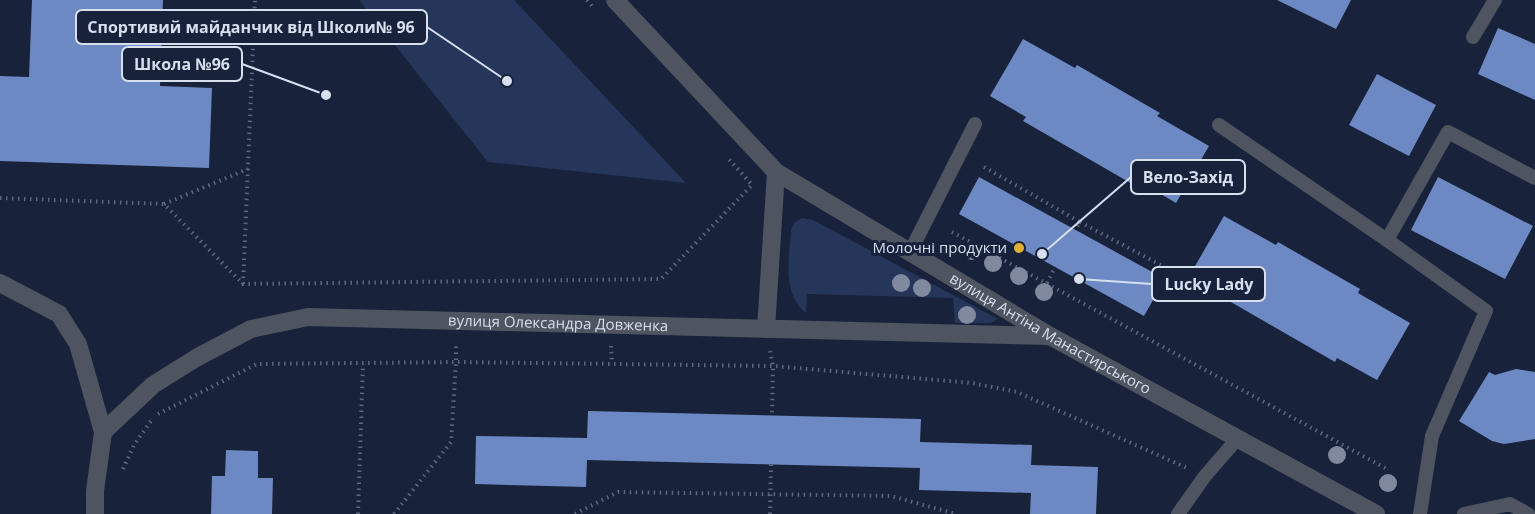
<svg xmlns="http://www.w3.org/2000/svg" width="1535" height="514" viewBox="0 0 1535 514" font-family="'Open Sans',sans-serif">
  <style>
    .green { fill: #26365b }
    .building { fill: #6d89c4 }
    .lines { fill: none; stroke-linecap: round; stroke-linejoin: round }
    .path { stroke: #5f687d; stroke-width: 4; stroke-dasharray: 1.5 4.5; stroke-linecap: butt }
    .lane { stroke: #4e5460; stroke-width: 14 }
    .street { stroke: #4e5460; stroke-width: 18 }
    .tree { fill: #80899e }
    .poi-dot { fill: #e2af34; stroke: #18223a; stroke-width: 2 }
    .labels { text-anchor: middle; stroke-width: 6; stroke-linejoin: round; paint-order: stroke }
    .poi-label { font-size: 15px; fill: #d7dfef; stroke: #18223a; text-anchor: end }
    .street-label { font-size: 15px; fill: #d7dfef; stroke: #18223a }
    .leader { fill: none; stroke: #d7dfef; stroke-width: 2 }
    .callout-dot { fill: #d7dfef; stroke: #18223a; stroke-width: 2 }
    .callout { fill: #18223a; stroke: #d7dfef; stroke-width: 2 }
    .callout-label { font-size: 16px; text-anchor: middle; font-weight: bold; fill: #d7dfef }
  </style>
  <rect width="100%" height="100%" fill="#18223a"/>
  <!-- green -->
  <g class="green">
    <path d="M 359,0 L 514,0 L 686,183 L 488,162 Z"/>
    <path d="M 802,218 L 813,220 L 998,319 L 991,323 L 955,323 L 953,298 L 807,294 L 806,313 C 782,293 789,259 791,230 L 794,223 Z"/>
  </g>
  <!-- building -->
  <g class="building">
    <path d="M 32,0 L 163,0 L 160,86 L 212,88 L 209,168 L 0,161 L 0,76 L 29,77 Z"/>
    <path d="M 1277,0 L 1351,0 L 1336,29 Z"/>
    <path d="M 1498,28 L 1535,44 L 1535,100 L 1478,74 Z"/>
    <path d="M 1023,39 L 1075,68 L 1077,65 L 1160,113 L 1157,116 L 1209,146 L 1176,203 L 1137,180 L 1134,185 L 1023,121 L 1026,117 L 990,96 Z"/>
    <path d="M 1377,74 L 1436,105 L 1409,156 L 1349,125 Z"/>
    <path d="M 979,177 L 1165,279 L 1144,316 L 959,214 Z"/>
    <path d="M 1438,177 L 1533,226 L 1505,279 L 1411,230 Z"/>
    <path d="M 1224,216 L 1276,245 L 1278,242 L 1360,289 L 1358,293 L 1410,323 L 1377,380 L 1337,358 L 1335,362 L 1224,298 L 1227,293 L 1191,273 Z"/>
    <path d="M 1516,369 L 1535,372 L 1535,439 L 1504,444 L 1492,441 L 1459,421 L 1489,372 L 1495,375 Z"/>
    <path d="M 588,411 L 921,419 L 920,442 L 1032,445 L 1031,465 L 1098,467 L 1096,514 L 1030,514 L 1031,493 L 919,490 L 920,468 L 587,460 L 586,487 L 475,484 L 476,436 L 587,438 Z"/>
    <path d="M 226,450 L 258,451 L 258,478 L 273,478 L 272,514 L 211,514 L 212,476 L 225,476 Z"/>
  </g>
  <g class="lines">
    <!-- path -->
    <g class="path">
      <path d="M 587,0 L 592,6"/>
      <path d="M 984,167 L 1080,222 L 1075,230"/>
      <path d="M 0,198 L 164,204 L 243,284 L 661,279 L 752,185 L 729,159"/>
      <path d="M 164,204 L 248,169"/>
      <path d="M 1080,222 L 1170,270"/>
      <path d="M 952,232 L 1387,469"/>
      <path d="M 1047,283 L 1055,267"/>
      <path d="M 243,284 L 255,0"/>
      <path d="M 611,346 L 612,363"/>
      <path d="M 770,351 L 773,366 L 772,416"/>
      <path d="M 158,414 L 257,364 L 456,362 L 456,344"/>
      <path d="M 123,469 L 134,445 L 151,421"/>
      <path d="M 358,514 L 363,364"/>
      <path d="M 394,514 L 451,442 L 456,362 L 773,366 L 972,383 L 1017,392 L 1187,468"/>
      <path d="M 575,514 L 618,492 L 891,496 L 956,514"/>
      <path d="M 770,514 L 771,464"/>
    </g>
    <!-- lane -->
    <g class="lane">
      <path d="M 1473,37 L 1495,0"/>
      <path d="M 1219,125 L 1387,240"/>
      <path d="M 910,252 L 975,124"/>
      <path d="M 1178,514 L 1205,476 L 1238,438"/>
      <path d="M 1420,514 L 1432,436 L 1486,311 L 1387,240 L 1448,132 L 1535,178"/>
      <path d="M 1464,514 L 1510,504 L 1528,514"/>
    </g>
    <!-- street -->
    <g class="street">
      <path id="s1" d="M 615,0 L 776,172 L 1050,336 L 1376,514"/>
      <path d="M 0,283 L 59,314 L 78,344 L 103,432 L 95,491 L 95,514"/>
      <path d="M 766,329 L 776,172"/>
      <path id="s2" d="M 103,432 L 153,385 L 196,358 L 251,329 L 308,317 L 1050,336"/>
    </g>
  </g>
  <!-- trees -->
  <g class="tree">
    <circle cx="972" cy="251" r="9"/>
    <circle cx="993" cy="263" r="9"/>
    <circle cx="1019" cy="276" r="9"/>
    <circle cx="901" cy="283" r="9"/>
    <circle cx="922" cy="288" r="9"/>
    <circle cx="1044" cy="292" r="9"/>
    <circle cx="967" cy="315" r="9"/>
    <circle cx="1337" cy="455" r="9"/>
    <circle cx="1388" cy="483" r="9"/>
  </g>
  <!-- markers -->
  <circle class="poi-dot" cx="1019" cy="248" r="6"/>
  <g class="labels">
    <!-- poi labels -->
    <g class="poi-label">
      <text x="1007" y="253">Молочні продукти</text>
    </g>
    <!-- street labels -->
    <g class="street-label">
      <text dy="5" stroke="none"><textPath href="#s2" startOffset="490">вулиця Олександра Довженка</textPath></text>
      <text dy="5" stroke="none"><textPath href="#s1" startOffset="554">вулиця Антіна Манастирського</textPath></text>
    </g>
  </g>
  <!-- callouts -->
  <path class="leader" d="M507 81L427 27M326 95L242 64M1042 254L1131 177M1079 279L1152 284"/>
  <g class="callout-dot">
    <circle cx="507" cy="81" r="6"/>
    <circle cx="326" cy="95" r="6"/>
    <circle cx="1042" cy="254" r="6"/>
    <circle cx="1079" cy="279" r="6"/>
  </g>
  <g class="callout">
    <rect x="76" y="10" width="351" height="34" rx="6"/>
    <rect x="122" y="47" width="120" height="34" rx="6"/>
    <rect x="1131" y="160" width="114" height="34" rx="6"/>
    <rect x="1152" y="267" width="113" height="34" rx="6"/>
  </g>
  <g class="callout-label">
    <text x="251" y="33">Спортивий майданчик від Школи№ 96</text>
    <text x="182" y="70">Школа №96</text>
    <text x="1188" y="183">Вело-Захід</text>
    <text x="1209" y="290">Lucky Lady</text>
  </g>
</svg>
